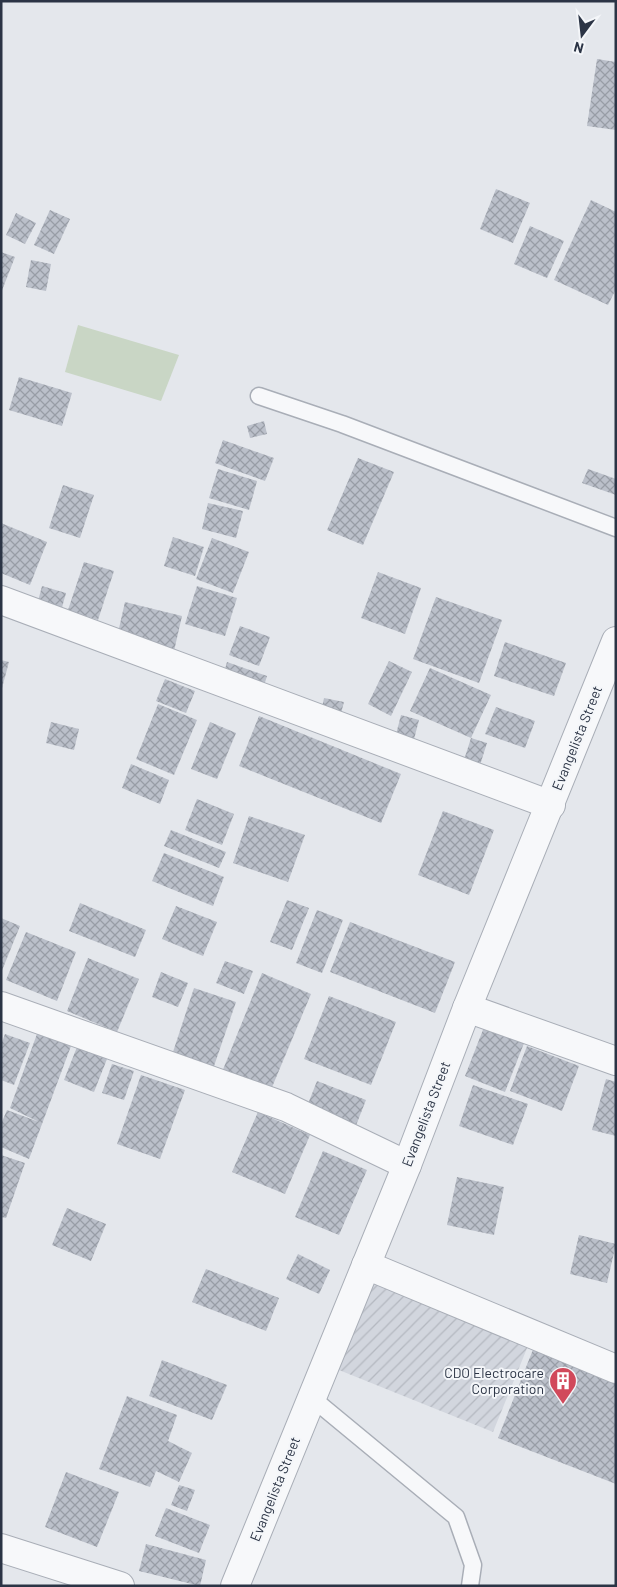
<svg xmlns="http://www.w3.org/2000/svg" width="617" height="1587" viewBox="0 0 617 1587" font-family="Barlow,sans-serif">
  <style>
    .industrial { fill: url(#industrial-furrows) }
    .green { fill: #c9d6c5 }
    .building { fill: url(#building-cross-hatch) }
    .lines { fill: none; stroke-linecap: round; stroke-linejoin: round }
    .service-casing { stroke: #a9aeb7; stroke-width: 19 }
    .minor-casing { stroke: #a9aeb7; stroke-width: 30 }
    .tertiary-casing { stroke: #a9aeb7; stroke-width: 30 }
    .service { stroke: #f7f8fa; stroke-width: 16 }
    .minor { stroke: #f7f8fa; stroke-width: 28 }
    .tertiary { stroke: #f7f8fa; stroke-width: 28 }
    .labels { text-anchor: middle; stroke-width: 4; stroke-linejoin: round; paint-order: stroke }
    .street-label { font-size: 14px; fill: #2b3445; stroke: #f4f6f9 }
    .poi-label { font-size: 14px; fill: #2b3445; stroke: #f4f6f9; text-anchor: end }
  </style>
  <defs>
    <pattern id="industrial-furrows" width="10" height="10" patternUnits="userSpaceOnUse" patternTransform="scale(1.25)"><rect width="10" height="10" fill="#d2d6de"/><path d="M-1 1l2-2M0 10L10 0M9 11l2-2" fill="none" stroke="#b4b8c0"/></pattern>
    <pattern id="building-cross-hatch" width="8" height="8" patternUnits="userSpaceOnUse" patternTransform="scale(1.25)"><rect width="8" height="8" fill="#bbc0ca"/><path d="M0 0l8 8M0 8l8-8" fill="none" stroke="#989da6"/></pattern>
  </defs>
  <rect width="100%" height="100%" fill="#e4e7ec"/>
  <!-- industrial -->
  <path class="industrial" d="M 368,1270 L 532,1336 L 493,1432 L 329,1366 Z"/>
  <!-- green -->
  <path class="green" d="M 78,325 L 179,355 L 161,401 L 65,372 Z"/>
  <!-- building -->
  <g class="building">
    <path d="M 597,59 L 616,62 L 616,130 L 587,126 Z"/>
    <path d="M 496,189 L 530,203 L 513,243 L 480,229 Z"/>
    <path d="M 591,200 L 616,212 L 616,289 L 608,305 L 554,280 Z"/>
    <path d="M 50,210 L 70,219 L 54,254 L 34,245 Z"/>
    <path d="M 16,213 L 36,223 L 25,244 L 6,235 Z"/>
    <path d="M 530,226 L 564,241 L 547,278 L 514,264 Z"/>
    <path d="M 1,252 L 15,257 L 1,293 Z"/>
    <path d="M 31,260 L 51,264 L 46,291 L 26,287 Z"/>
    <path d="M 19,377 L 72,393 L 62,426 L 9,410 Z"/>
    <path d="M 264,421 L 267,434 L 250,438 L 247,426 Z"/>
    <path d="M 223,440 L 274,458 L 265,481 L 215,463 Z"/>
    <path d="M 358,458 L 394,472 L 363,545 L 327,530 Z"/>
    <path d="M 218,469 L 257,481 L 249,510 L 209,498 Z"/>
    <path d="M 588,469 L 616,479 L 616,495 L 582,483 Z"/>
    <path d="M 63,485 L 94,495 L 80,538 L 49,528 Z"/>
    <path d="M 208,503 L 243,511 L 236,538 L 202,529 Z"/>
    <path d="M 1,523 L 47,542 L 30,585 L 1,573 Z"/>
    <path d="M 173,537 L 204,547 L 195,576 L 164,566 Z"/>
    <path d="M 212,538 L 249,552 L 233,593 L 196,579 Z"/>
    <path d="M 84,562 L 114,571 L 98,620 L 68,610 Z"/>
    <path d="M 378,572 L 421,588 L 405,634 L 361,618 Z"/>
    <path d="M 42,586 L 66,593 L 61,611 L 37,605 Z"/>
    <path d="M 197,586 L 237,598 L 225,636 L 185,624 Z"/>
    <path d="M 436,597 L 502,620 L 479,683 L 413,659 Z"/>
    <path d="M 125,602 L 182,616 L 174,651 L 117,637 Z"/>
    <path d="M 240,626 L 270,637 L 259,666 L 229,655 Z"/>
    <path d="M 505,642 L 566,663 L 554,696 L 494,676 Z"/>
    <path d="M 1,660 L 9,662 L 2,688 L 1,688 Z"/>
    <path d="M 389,661 L 412,672 L 391,716 L 368,704 Z"/>
    <path d="M 227,662 L 267,676 L 263,689 L 223,676 Z"/>
    <path d="M 430,668 L 491,695 L 471,738 L 487,743 L 480,765 L 464,760 L 471,738 L 410,711 Z"/>
    <path d="M 165,679 L 195,691 L 186,713 L 156,701 Z"/>
    <path d="M 324,698 L 344,702 L 340,717 L 321,712 Z"/>
    <path d="M 158,704 L 197,720 L 174,775 L 136,759 Z"/>
    <path d="M 496,707 L 535,721 L 525,748 L 485,734 Z"/>
    <path d="M 401,715 L 419,720 L 412,747 L 394,742 Z"/>
    <path d="M 259,716 L 401,774 L 381,823 L 239,766 Z"/>
    <path d="M 51,722 L 79,729 L 74,750 L 46,743 Z"/>
    <path d="M 210,722 L 236,733 L 217,779 L 191,769 Z"/>
    <path d="M 131,764 L 169,780 L 160,804 L 122,788 Z"/>
    <path d="M 197,799 L 234,814 L 222,845 L 185,830 Z"/>
    <path d="M 443,811 L 494,830 L 469,895 L 418,875 Z"/>
    <path d="M 249,816 L 305,835 L 288,882 L 233,863 Z"/>
    <path d="M 171,830 L 226,852 L 219,868 L 164,846 Z"/>
    <path d="M 164,853 L 224,877 L 213,906 L 152,881 Z"/>
    <path d="M 287,900 L 309,908 L 292,950 L 270,942 Z"/>
    <path d="M 80,903 L 146,930 L 135,957 L 69,931 Z"/>
    <path d="M 176,906 L 217,922 L 203,956 L 162,939 Z"/>
    <path d="M 317,910 L 343,920 L 322,973 L 296,963 Z"/>
    <path d="M 1,918 L 20,926 L 1,973 Z"/>
    <path d="M 350,922 L 455,962 L 435,1013 L 330,972 Z"/>
    <path d="M 26,932 L 76,952 L 57,1001 L 6,980 Z"/>
    <path d="M 88,958 L 139,979 L 117,1032 L 67,1011 Z"/>
    <path d="M 225,961 L 253,971 L 244,994 L 216,983 Z"/>
    <path d="M 161,972 L 188,983 L 178,1007 L 152,997 Z"/>
    <path d="M 262,973 L 311,994 L 270,1092 L 222,1072 Z"/>
    <path d="M 194,988 L 236,1002 L 213,1069 L 172,1055 Z"/>
    <path d="M 329,996 L 396,1022 L 371,1085 L 304,1059 Z"/>
    <path d="M 486,1022 L 526,1038 L 505,1092 L 465,1076 Z"/>
    <path d="M 5,1034 L 30,1043 L 14,1085 L 1,1080 L 1,1045 Z"/>
    <path d="M 37,1034 L 71,1046 L 29,1159 L 1,1147 L 1,1124 L 7,1110 L 39,1122 L 10,1108 Z"/>
    <path d="M 527,1046 L 579,1066 L 562,1111 L 510,1091 Z"/>
    <path d="M 77,1047 L 107,1059 L 94,1092 L 64,1080 Z"/>
    <path d="M 112,1064 L 134,1071 L 124,1100 L 102,1093 Z"/>
    <path d="M 141,1075 L 185,1090 L 160,1159 L 117,1144 Z"/>
    <path d="M 606,1079 L 616,1082 L 616,1136 L 592,1130 Z"/>
    <path d="M 317,1081 L 366,1100 L 355,1128 L 306,1109 Z"/>
    <path d="M 473,1085 L 528,1104 L 513,1145 L 459,1126 Z"/>
    <path d="M 258,1112 L 310,1135 L 285,1194 L 232,1172 Z"/>
    <path d="M 323,1151 L 367,1170 L 339,1235 L 295,1217 Z"/>
    <path d="M 1,1155 L 25,1163 L 6,1218 L 1,1217 Z"/>
    <path d="M 457,1177 L 504,1187 L 494,1235 L 447,1225 Z"/>
    <path d="M 67,1208 L 106,1224 L 91,1261 L 52,1245 Z"/>
    <path d="M 579,1235 L 616,1244 L 607,1283 L 570,1274 Z"/>
    <path d="M 298,1254 L 330,1270 L 319,1294 L 286,1279 Z"/>
    <path d="M 206,1269 L 279,1298 L 266,1331 L 192,1302 Z"/>
    <path d="M 536,1342 L 616,1372 L 616,1484 L 498,1438 Z"/>
    <path d="M 162,1360 L 227,1385 L 212,1420 L 149,1396 Z"/>
    <path d="M 127,1396 L 177,1415 L 168,1441 L 192,1453 L 179,1482 L 156,1471 L 150,1487 L 99,1469 Z"/>
    <path d="M 66,1472 L 119,1492 L 97,1547 L 45,1527 Z"/>
    <path d="M 179,1485 L 195,1490 L 187,1511 L 171,1505 Z"/>
    <path d="M 166,1508 L 210,1525 L 199,1553 L 155,1536 Z"/>
    <path d="M 146,1544 L 206,1560 L 200,1586 L 139,1571 Z"/>
  </g>
  <g class="lines">
    <defs>
      <g id="service">
        <path d="M 259,396 L 342,424 L 616,528"/>
        <path d="M 312,1398 L 456,1517 L 473,1565 L 470,1586"/>
      </g>
      <g id="minor">
        <path d="M 1,600 L 551,805"/>
        <path d="M 1,1006 L 286,1107 L 407,1165"/>
        <path d="M 467,1008 L 616,1061"/>
        <path d="M 366,1265 L 616,1369"/>
        <path d="M 1,1548 L 120,1586"/>
      </g>
      <path id="tertiary" d="M 235,1586 L 407,1165 L 467,1008 L 616,641"/>
    </defs>
    <!-- service casing -->
    <use href="#service" class="service-casing"/>
    <!-- minor casing -->
    <use href="#minor" class="minor-casing"/>
    <!-- tertiary casing -->
    <use href="#tertiary" class="tertiary-casing"/>
    <!-- service -->
    <use href="#service" class="service"/>
    <!-- minor -->
    <use href="#minor" class="minor"/>
    <!-- tertiary -->
    <use href="#tertiary" class="tertiary"/>
  </g>
  <!-- icons -->
  <defs>
    <symbol id="building-pin" viewBox="-11 -11 22 30"><path d="M0 17L-7.5 6A9.5 9.5 0 1 1 7.5 6Z" fill="#d1495b" stroke="#f4f6f9"/><path d="M-4-6H4V6H1V3H-1V6H-4ZM-2.5-4.3h1.7v1.8h-1.7ZM.8-4.3h1.7v1.8H.8ZM-2.5-1h1.7V.8h-1.7ZM.8-1h1.7V.8H.8Z" fill="#fff"/></symbol>
  </defs>
  <g fill-rule="evenodd">
    <use href="#building-pin" x="547" y="1365" width="32" height="43"/>
  </g>
  <g class="labels">
    <!-- street labels -->
    <g class="street-label">
      <text transform="translate(577 738) rotate(-68)" y="5">Evangelista Street</text>
      <text transform="translate(426 1114) rotate(-69)" y="5">Evangelista Street</text>
      <text transform="translate(275 1489) rotate(-68)" y="5">Evangelista Street</text>
    </g>
    <!-- poi labels -->
    <g class="poi-label">
      <text x="544" y="1378">CDO Electrocare<tspan x="544" dy="16">Corporation</tspan></text>
    </g>
  </g>
  <!-- border -->
  <rect width="617" height="1587" fill="none" stroke="#2b3445" stroke-width="5"/>
  <!-- north arrow -->
  <g transform="translate(582 35) rotate(195)" stroke="#f4f6f9" stroke-width="4" paint-order="stroke">
  <path d="M0-4L9 19L0 12L-9 19Z" fill="#2b3445"/>
  <text y="-8" font-size="14" font-weight="bold" text-anchor="middle" fill="#2b3445">N</text>
  </g>
</svg>
